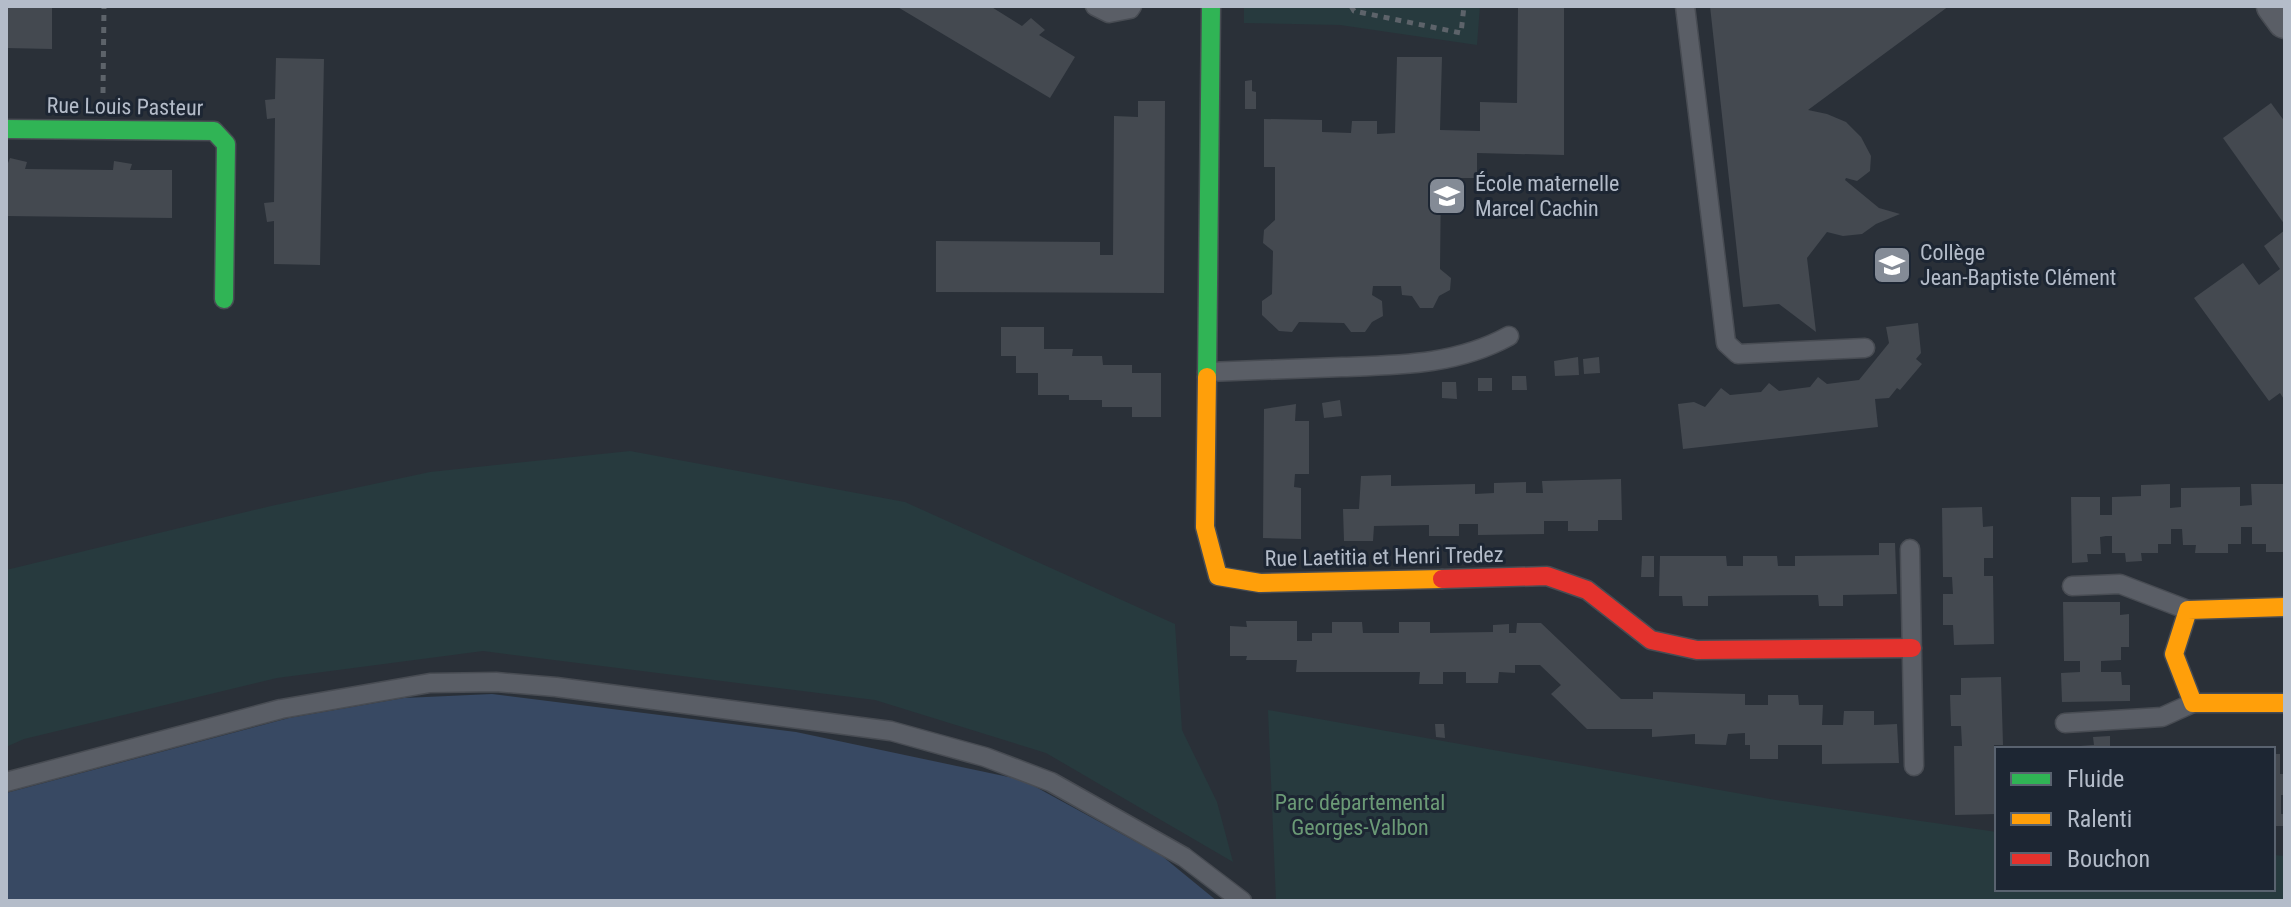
<svg xmlns="http://www.w3.org/2000/svg" width="2291" height="907" viewBox="0 0 2291 907" font-family="'Roboto Condensed',sans-serif">
  <style>
    .green { fill: #273a3e }
    .water { fill: #384963 }
    .building { fill: #444950 }
    .lines { fill: none; stroke-linecap: round; stroke-linejoin: round }
    .lane-casing { stroke: #484c53; stroke-width: 21 }
    .street-casing { stroke: #484c53; stroke-width: 37 }
    .fast-casing { stroke: #484c53; stroke-width: 21 }
    .slow-casing { stroke: #484c53; stroke-width: 21 }
    .jam-casing { stroke: #484c53; stroke-width: 21 }
    .path { stroke: #5d636a; stroke-width: 5; stroke-dasharray: 6 6; stroke-linecap: butt }
    .lane { stroke: #5a5e66; stroke-width: 18 }
    .street { stroke: #5a5e66; stroke-width: 34 }
    .fast { stroke: #30b455; stroke-width: 18 }
    .slow { stroke: #ff9f0a; stroke-width: 18 }
    .jam { stroke: #e5322d; stroke-width: 18 }
    .labels { text-anchor: middle; stroke-width: 6; stroke-linejoin: round; paint-order: stroke }
    .street-label { font-size: 22px; fill: #b4bcc9; stroke: #1d2633 }
    .poi-label { font-size: 22px; fill: #b4bcc9; stroke: #1d2633; text-anchor: start }
    .park-label { font-size: 22px; fill: #6b9a76; stroke: #1d2633 }
  </style>
  <rect width="100%" height="100%" fill="#2a3038"/>
  <!-- green -->
  <g class="green">
    <path d="M 1244,6 L 1480,6 L 1477,45 L 1340,25 L 1244,23 Z"/>
    <path d="M 630,451 L 905,502 L 1175,624 L 1182,730 L 1217,802 L 1233,862 L 1046,753 L 875,700 L 483,651 L 277,678 L 24,739 L 6,747 L 6,570 L 271,506 L 430,472 Z"/>
    <path d="M 1268,710 L 1776,800 L 1997,832 L 1997,889 L 2273,889 L 2273,855 L 2285,856 L 2285,901 L 1276,901 Z"/>
  </g>
  <!-- water -->
  <path class="water" d="M 492,694 L 796,732 L 1023,780 L 1162,856 L 1217,901 L 6,901 L 6,793 L 289,718 L 404,698 Z"/>
  <!-- building -->
  <g class="building">
    <path d="M 6,6 L 52,6 L 52,49 L 6,48 Z"/>
    <path d="M 896,6 L 990,6 L 1022,26 L 1031,18 L 1045,30 L 1039,35 L 1075,57 L 1050,98 Z"/>
    <path d="M 1518,6 L 1564,6 L 1564,155 L 1477,153 L 1477,178 L 1441,178 L 1440,269 L 1451,278 L 1450,290 L 1439,296 L 1433,308 L 1420,308 L 1412,296 L 1402,295 L 1401,286 L 1373,286 L 1372,295 L 1382,301 L 1383,316 L 1372,322 L 1365,332 L 1351,332 L 1344,323 L 1299,322 L 1292,332 L 1279,331 L 1262,315 L 1262,301 L 1272,294 L 1273,251 L 1263,243 L 1264,230 L 1275,220 L 1275,167 L 1264,167 L 1264,119 L 1322,120 L 1322,132 L 1351,133 L 1352,121 L 1377,121 L 1377,134 L 1395,133 L 1397,57 L 1442,57 L 1440,130 L 1480,131 L 1480,102 L 1517,103 Z"/>
    <path d="M 1710,6 L 1949,6 L 1808,110 L 1827,114 L 1846,122 L 1861,137 L 1871,156 L 1870,171 L 1857,181 L 1846,178 L 1845,180 L 1879,208 L 1900,214 L 1876,224 L 1862,234 L 1843,236 L 1827,232 L 1807,258 L 1816,332 L 1779,304 L 1743,307 Z"/>
    <path d="M 276,58 L 324,59 L 320,265 L 274,264 L 274,221 L 267,222 L 264,203 L 274,202 L 275,118 L 267,119 L 265,100 L 275,99 Z"/>
    <path d="M 1252,80 L 1252,91 L 1256,92 L 1256,109 L 1245,109 L 1245,81 Z"/>
    <path d="M 1138,101 L 1165,101 L 1164,293 L 936,292 L 936,241 L 1100,242 L 1100,255 L 1113,255 L 1114,116 L 1138,117 Z"/>
    <path d="M 2271,103 L 2285,122 L 2285,225 L 2223,138 Z"/>
    <path d="M 10,158 L 27,162 L 25,169 L 113,170 L 114,161 L 132,164 L 130,170 L 172,170 L 172,218 L 6,216 L 6,168 Z"/>
    <path d="M 2285,230 L 2285,401 L 2280,393 L 2269,401 L 2194,298 L 2243,263 L 2259,285 L 2280,269 L 2264,246 Z"/>
    <path d="M 1918,323 L 1921,353 L 1916,359 L 1922,364 L 1900,390 L 1897,388 L 1889,398 L 1875,399 L 1878,427 L 1683,449 L 1678,404 L 1694,402 L 1705,407 L 1721,388 L 1730,395 L 1761,392 L 1769,383 L 1779,391 L 1810,387 L 1818,377 L 1827,384 L 1859,380 L 1889,343 L 1886,327 Z"/>
    <path d="M 1001,327 L 1044,327 L 1044,349 L 1073,349 L 1072,356 L 1102,356 L 1103,365 L 1132,365 L 1132,373 L 1161,373 L 1161,417 L 1132,417 L 1132,407 L 1102,407 L 1102,400 L 1069,400 L 1069,395 L 1038,395 L 1038,373 L 1016,373 L 1016,356 L 1001,356 Z"/>
    <path d="M 1578,357 L 1579,375 L 1555,376 L 1554,361 Z"/>
    <path d="M 1599,357 L 1600,373 L 1584,374 L 1583,359 Z"/>
    <path d="M 1512,376 L 1526,376 L 1527,390 L 1512,390 Z"/>
    <rect x="1478" y="378" width="14" height="13"/>
    <path d="M 1442,382 L 1456,382 L 1457,399 L 1442,398 Z"/>
    <path d="M 1340,400 L 1342,416 L 1324,418 L 1322,403 Z"/>
    <path d="M 1296,404 L 1295,421 L 1309,421 L 1309,474 L 1295,474 L 1294,487 L 1301,488 L 1301,539 L 1263,538 L 1264,409 Z"/>
    <path d="M 1391,475 L 1391,486 L 1475,484 L 1475,494 L 1494,493 L 1494,483 L 1526,482 L 1526,493 L 1543,493 L 1542,481 L 1621,479 L 1622,520 L 1598,520 L 1598,531 L 1568,531 L 1568,521 L 1544,521 L 1544,534 L 1478,535 L 1478,524 L 1459,524 L 1459,536 L 1429,536 L 1429,525 L 1374,526 L 1373,541 L 1344,541 L 1343,509 L 1359,509 L 1361,476 Z"/>
    <path d="M 2170,484 L 2170,508 L 2181,507 L 2181,488 L 2240,487 L 2240,506 L 2252,505 L 2251,484 L 2285,484 L 2285,552 L 2266,552 L 2266,544 L 2252,544 L 2252,527 L 2241,527 L 2241,544 L 2228,544 L 2228,553 L 2195,553 L 2196,545 L 2183,545 L 2182,529 L 2171,529 L 2171,544 L 2158,544 L 2158,553 L 2141,553 L 2142,561 L 2126,562 L 2125,553 L 2112,553 L 2112,536 L 2106,536 L 2100,537 L 2101,554 L 2087,554 L 2088,562 L 2072,563 L 2071,497 L 2100,497 L 2100,515 L 2112,515 L 2112,497 L 2141,496 L 2141,485 Z"/>
    <path d="M 1982,507 L 1983,527 L 1993,526 L 1993,558 L 1984,558 L 1984,576 L 1993,576 L 1994,644 L 1954,645 L 1953,625 L 1943,625 L 1943,594 L 1953,594 L 1952,577 L 1943,577 L 1942,508 Z"/>
    <path d="M 1879,543 L 1895,543 L 1897,594 L 1843,595 L 1843,606 L 1819,606 L 1818,595 L 1708,596 L 1708,606 L 1683,606 L 1682,596 L 1659,596 L 1660,556 L 1726,556 L 1727,566 L 1743,566 L 1743,556 L 1777,556 L 1778,566 L 1795,566 L 1795,556 L 1879,555 Z"/>
    <path d="M 1642,556 L 1654,556 L 1654,577 L 1641,577 Z"/>
    <path d="M 2063,602 L 2120,602 L 2120,615 L 2129,614 L 2129,647 L 2121,647 L 2121,660 L 2101,661 L 2101,672 L 2121,672 L 2122,685 L 2130,685 L 2130,701 L 2062,702 L 2061,673 L 2080,672 L 2080,661 L 2064,661 Z"/>
    <path d="M 1246,621 L 1297,621 L 1297,641 L 1312,641 L 1312,633 L 1332,633 L 1332,622 L 1362,622 L 1363,633 L 1399,633 L 1399,622 L 1430,622 L 1430,633 L 1493,632 L 1493,625 L 1509,624 L 1509,633 L 1516,633 L 1517,623 L 1541,623 L 1621,699 L 1653,699 L 1653,692 L 1745,694 L 1745,705 L 1768,705 L 1768,695 L 1798,695 L 1799,705 L 1823,705 L 1822,725 L 1843,725 L 1844,711 L 1874,711 L 1874,725 L 1897,724 L 1899,763 L 1822,764 L 1822,745 L 1778,745 L 1778,759 L 1750,759 L 1750,745 L 1745,745 L 1745,733 L 1728,734 L 1726,745 L 1695,744 L 1695,734 L 1652,737 L 1652,729 L 1587,729 L 1551,694 L 1561,685 L 1540,665 L 1515,665 L 1515,673 L 1499,672 L 1498,683 L 1466,683 L 1466,672 L 1443,672 L 1443,684 L 1419,684 L 1420,672 L 1296,672 L 1297,660 L 1246,660 L 1247,656 L 1230,656 L 1230,626 L 1247,627 Z"/>
    <path d="M 2001,677 L 2003,745 L 1994,745 L 1995,765 L 1997,765 L 1996,814 L 1955,815 L 1954,746 L 1962,746 L 1961,726 L 1951,726 L 1950,695 L 1961,695 L 1961,678 Z"/>
    <path d="M 1435,724 L 1444,724 L 1445,738 L 1436,737 Z"/>
    <path d="M 2110,736 L 2110,749 L 2080,749 L 2080,746 L 2094,745 L 2093,737 Z"/>
    <rect x="2236" y="746" width="31" height="3"/>
    <path d="M 2273,754 L 2280,754 L 2280,774 L 2285,774 L 2285,795 L 2281,795 L 2281,814 L 2285,814 L 2285,826 L 2273,826 Z"/>
  </g>
  <g class="lines">
    <defs>
      <g id="lane">
        <path d="M 1095,6 L 1109,13 L 1130,9 L 1132,6"/>
        <path d="M 1685,6 L 1726,343 L 1738,354 L 1865,348"/>
        <path d="M 1207,372 C 1252,370 1297,369 1342,367 C 1400,365 1456,365 1509,336"/>
        <path d="M 1910,549 L 1914,766"/>
        <path d="M 2072,586 L 2120,584 L 2188,610"/>
        <path d="M 2065,723 L 2162,717 L 2193,703"/>
        <path d="M 6,782 L 281,709 L 430,683 L 496,682 L 556,687 L 891,731 L 985,757 L 1051,782 L 1184,857 L 1242,901"/>
      </g>
      <path id="street" d="M 2274,6 L 2285,21"/>
      <g id="fast">
        <path d="M 6,129 L 214,131 L 226,144 L 224,299"/>
        <path d="M 1207,377 L 1211,6"/>
      </g>
      <g id="slow">
        <path d="M 1207,377 L 1205,527 L 1218,576 L 1260,583 L 1442,579"/>
        <path d="M 2285,607 L 2188,610 L 2174,654 L 2193,703 L 2285,703"/>
      </g>
      <path id="jam" d="M 1442,579 L 1547,576 L 1587,590 L 1651,640 L 1697,650 L 1912,648"/>
    </defs>
    <!-- lane casing -->
    <use href="#lane" class="lane-casing"/>
    <!-- street casing -->
    <use href="#street" class="street-casing"/>
    <!-- fast casing -->
    <use href="#fast" class="fast-casing"/>
    <!-- slow casing -->
    <use href="#slow" class="slow-casing"/>
    <!-- jam casing -->
    <use href="#jam" class="jam-casing"/>
    <!-- path -->
    <g class="path">
      <path d="M 1351,6 L 1354,11 L 1461,33 L 1464,6"/>
      <path d="M 103,93 L 104,6"/>
    </g>
    <!-- lane -->
    <use href="#lane" class="lane"/>
    <!-- street -->
    <use href="#street" class="street"/>
    <!-- fast -->
    <use href="#fast" class="fast"/>
    <!-- slow -->
    <use href="#slow" class="slow"/>
    <!-- jam -->
    <use href="#jam" class="jam"/>
  </g>
  <!-- icons -->
  <defs>
    <symbol id="school-square" viewBox="-11 -11 22 22"><rect x="-9" y="-9" width="18" height="18" rx="4" fill="#848b96" stroke="#1d2633"/><path d="M0-5L7-2L0 1L-7-2ZM-4 1L0 2.5L4 1V4Q0 6-4 4Z" fill="#fff"/></symbol>
  </defs>
  <g fill-rule="evenodd">
    <use href="#school-square" x="1425" y="174" width="44" height="44"/>
    <use href="#school-square" x="1870" y="243" width="44" height="44"/>
  </g>
  <g class="labels">
    <!-- street labels -->
    <g class="street-label">
      <text transform="translate(125 106) rotate(1)" y="8">Rue Louis Pasteur</text>
      <text transform="translate(1384 556) rotate(-1)" y="8">Rue Laetitia et Henri Tredez</text>
    </g>
    <!-- poi labels -->
    <g class="poi-label">
      <text x="1475" y="191">École maternelle<tspan x="1475" dy="25">Marcel Cachin</tspan></text>
      <text x="1920" y="260">Collège<tspan x="1920" dy="25">Jean-Baptiste Clément</tspan></text>
    </g>
    <!-- park labels -->
    <g class="park-label">
      <text x="1360" y="810">Parc départemental<tspan x="1360" dy="25">Georges-Valbon</tspan></text>
    </g>
  </g>
  <!-- border -->
  <rect width="2291" height="907" fill="none" stroke="#b4bcc9" stroke-width="16"/>
  <!-- legend -->
  <rect x="1995" y="747" width="280" height="144" fill="#1d2633" stroke="#59626f" stroke-width="2"/>
  <rect x="2011" y="773" width="40" height="12" fill="#30b455" stroke="#59626f" stroke-width="2"/>
  <text x="2067" y="787" font-size="24" fill="#b4bcc9">Fluide</text>
  <rect x="2011" y="813" width="40" height="12" fill="#ff9f0a" stroke="#59626f" stroke-width="2"/>
  <text x="2067" y="827" font-size="24" fill="#b4bcc9">Ralenti</text>
  <rect x="2011" y="853" width="40" height="12" fill="#e5322d" stroke="#59626f" stroke-width="2"/>
  <text x="2067" y="867" font-size="24" fill="#b4bcc9">Bouchon</text>
</svg>
